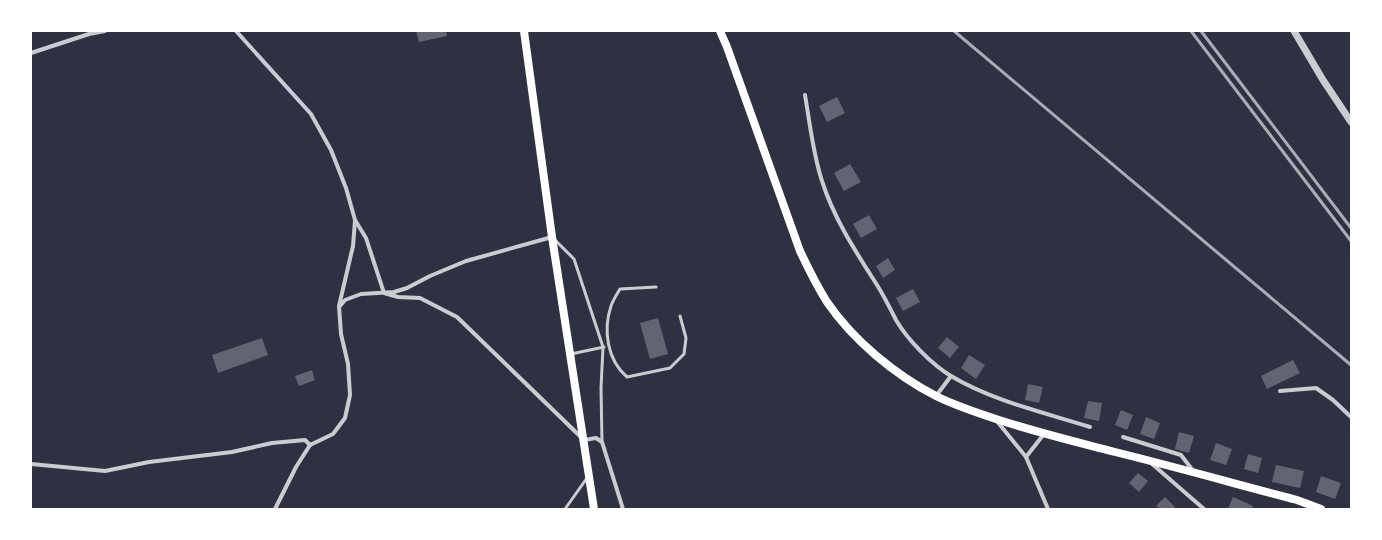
<svg xmlns="http://www.w3.org/2000/svg" width="1382" height="540" viewBox="0 0 1382 540" font-family="'Work Sans',sans-serif">
  <style>
    .building { fill: #626471 }
    .lines { fill: none; stroke-linecap: round; stroke-linejoin: round }
    .service { stroke: #caccd0; stroke-width: 3 }
    .minor { stroke: #caccd0; stroke-width: 4 }
    .tertiary { stroke: #caccd0; stroke-width: 7 }
    .secondary { stroke: #fff; stroke-width: 8 }
    .rail { stroke: #abadb3; stroke-width: 3 }
  </style>
  <rect width="100%" height="100%" fill="#2d3142"/>
  <!-- building -->
  <g class="building">
    <path d="M 416,31 L 446,31 L 447,36 L 419,42 Z"/>
    <path d="M 837,97 L 845,113 L 827,122 L 819,106 Z"/>
    <path d="M 850,164 L 861,182 L 844,191 L 834,173 Z"/>
    <path d="M 869,215 L 877,229 L 861,238 L 853,224 Z"/>
    <path d="M 888,258 L 895,270 L 883,278 L 876,266 Z"/>
    <path d="M 913,289 L 920,302 L 903,311 L 896,298 Z"/>
    <path d="M 658,318 L 668,354 L 650,359 L 640,323 Z"/>
    <path d="M 947,337 L 959,347 L 950,358 L 938,348 Z"/>
    <path d="M 262,338 L 268,355 L 218,373 L 212,355 Z"/>
    <path d="M 969,355 L 985,365 L 976,379 L 961,368 Z"/>
    <path d="M 1293,360 L 1300,373 L 1267,389 L 1261,376 Z"/>
    <path d="M 312,370 L 315,380 L 299,386 L 295,376 Z"/>
    <path d="M 1028,384 L 1043,387 L 1039,403 L 1025,400 Z"/>
    <path d="M 1088,401 L 1102,403 L 1099,421 L 1084,418 Z"/>
    <path d="M 1121,410 L 1133,415 L 1127,430 L 1115,425 Z"/>
    <path d="M 1146,417 L 1160,423 L 1154,439 L 1140,434 Z"/>
    <path d="M 1179,432 L 1194,436 L 1189,453 L 1175,449 Z"/>
    <path d="M 1216,443 L 1232,449 L 1226,465 L 1210,460 Z"/>
    <path d="M 1248,454 L 1262,458 L 1258,473 L 1244,469 Z"/>
    <path d="M 1276,465 L 1304,471 L 1300,488 L 1272,482 Z"/>
    <path d="M 1138,473 L 1148,481 L 1139,492 L 1129,483 Z"/>
    <path d="M 1321,476 L 1341,483 L 1335,499 L 1316,492 Z"/>
    <path d="M 1165,497 L 1175,507 L 1173,509 L 1160,509 L 1156,506 Z"/>
    <path d="M 1233,497 L 1253,506 L 1252,509 L 1228,509 Z"/>
  </g>
  <g class="lines">
    <!-- service -->
    <g class="service">
      <path d="M 554,239 L 574,259 L 603,347 L 601,388 L 602,442"/>
      <path d="M 656,287 L 620,289 C 617,294 613,300 611,306 C 603,330 607,360 627,377 L 670,368 L 684,354 L 686,338 L 680,316"/>
      <path d="M 571,354 L 604,347"/>
      <path d="M 565,509 L 587,478"/>
    </g>
    <!-- minor -->
    <g class="minor">
      <path d="M 236,31 L 311,114 L 331,150 L 346,188 L 355,220 L 366,238 L 384,293 L 398,297 L 420,298 L 457,317 L 584,440 L 596,438 L 602,442 L 623,509"/>
      <path d="M 31,53 L 89,34 L 105,31"/>
      <path d="M 805,95 C 810,124 813,154 822,181 C 834,219 856,252 877,285 C 884,296 890,308 896,320 C 907,339 931,364 951,376 C 993,401 1042,412 1090,427"/>
      <path d="M 340,306 L 345,300 L 361,294 L 394,292 L 407,288 L 430,276 L 466,261 L 552,237"/>
      <path d="M 1280,391 L 1316,388 L 1333,400 L 1351,417"/>
      <path d="M 936,396 L 951,376"/>
      <path d="M 996,420 L 1026,457 L 1048,509"/>
      <path d="M 1123,437 L 1181,455 L 1194,472"/>
      <path d="M 1026,457 L 1044,434"/>
      <path d="M 1151,463 L 1204,509"/>
      <path d="M 31,464 L 105,471 L 149,462 L 232,452 L 272,443 L 305,440 L 310,445"/>
      <path d="M 275,509 L 296,467 L 310,445 L 333,434 L 345,418 L 350,395 L 348,364 L 341,334 L 339,306 L 353,246 L 355,221"/>
    </g>
    <!-- tertiary -->
    <path class="tertiary" d="M 1294,31 L 1323,80 L 1351,122"/>
    <!-- secondary -->
    <g class="secondary">
      <path d="M 524,31 L 552,237 L 594,509"/>
      <path d="M 720,31 L 727,47 L 800,251 C 808,268 817,286 827,302 C 853,340 895,375 936,396 C 954,405 972,411 990,417 C 1031,431 1073,441 1115,452 C 1176,467 1236,484 1297,500 L 1321,509"/>
    </g>
    <!-- rail -->
    <g class="rail">
      <path d="M 954,31 L 1351,365"/>
      <path d="M 1191,31 L 1351,241"/>
      <path d="M 1201,31 L 1351,228"/>
    </g>
  </g>
  <!-- border -->
  <rect width="1382" height="540" fill="none" stroke="#ffffff" stroke-width="64"/>
</svg>
